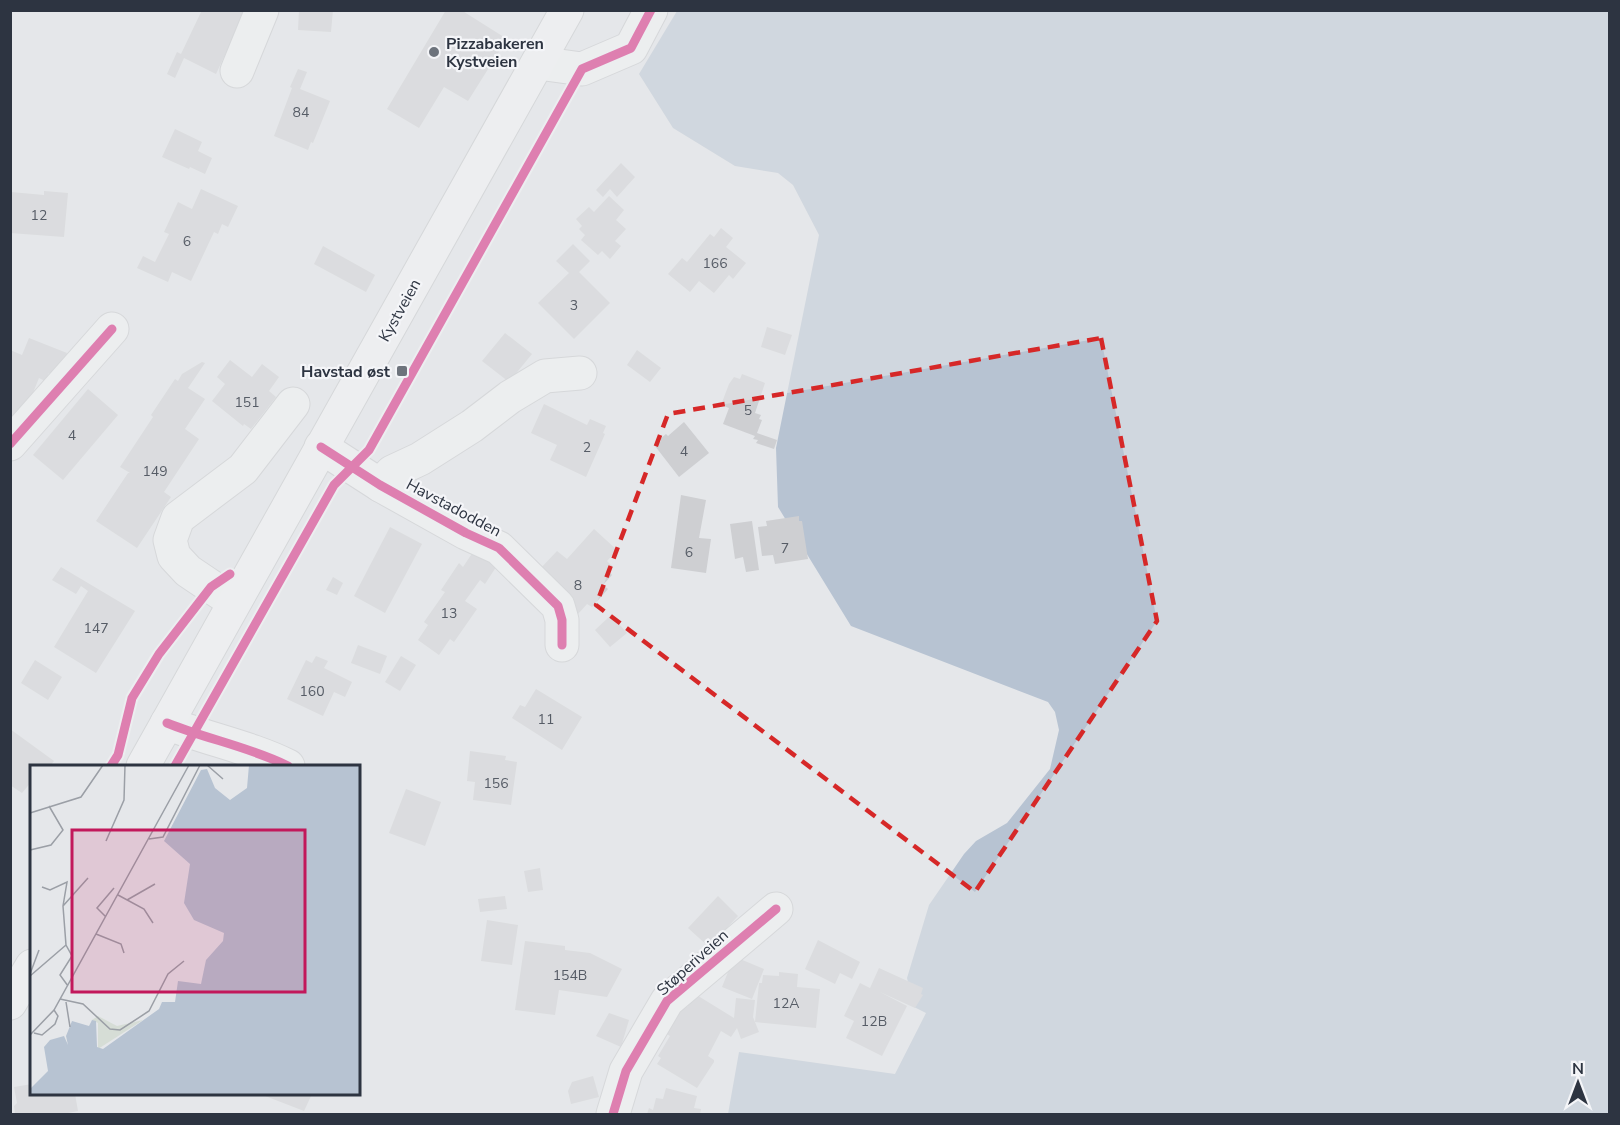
<svg xmlns="http://www.w3.org/2000/svg" width="1620" height="1125" viewBox="0 0 1620 1125" font-family="'Nunito Sans',sans-serif">
  <style>
    .water { fill: #b7c3d2 }
    .building { fill: #cecfd2 }
    .lines { fill: none; stroke-linecap: round; stroke-linejoin: round }
    .minor-casing { stroke: #c3c5c8; stroke-width: 35 }
    .major-casing { stroke: #c2c4c7; stroke-width: 35 }
    .minor { stroke: #f4f5f6; stroke-width: 33 }
    .major { stroke: #f7f7f8; stroke-width: 33 }
    .cycleway-casing { stroke: #f4f5f8; stroke-width: 13 }
    .cycleway { stroke: #d6006c; stroke-width: 9 }
    .marked { fill: none; stroke: #d62828; stroke-width: 4.5; stroke-dasharray: 12 8; stroke-linejoin: round }
    .poi-dot { fill: #6d737c; stroke: #f4f5f8; stroke-width: 2 }
    .labels { text-anchor: middle; stroke-width: 4.5; stroke-linejoin: round; paint-order: stroke }
    .number-label { font-size: 14px; fill: #565c66 }
    .poi-label { font-size: 16px; font-weight: bold; fill: #2d3441; stroke: #f4f5f8; text-anchor: start }
    .street-label { font-size: 16px; fill: #2d3441; stroke: #f4f5f8 }
    .inset-road { fill: none; stroke: #9b9fa6; stroke-width: 1.5 }
    .view { fill: #c2185b; fill-opacity: 0.15; stroke: #c2185b; stroke-width: 3 }
    .inset-edge { fill: none; stroke: #2d3441; stroke-width: 3 }
  </style>
  <rect width="100%" height="100%" fill="#e5e7ea"/>
  <!-- water -->
  <path class="water" d="M 677,11 L 1609,11 L 1609,1114 L 728,1114 L 739,1052 L 895,1074 L 926,1013 L 914,1007 L 907,978 L 929,905 L 964,854 L 976,841 L 1007,823 L 1050,769 L 1059,730 L 1055,712 L 1048,702 L 851,626 L 778,507 L 776,448 L 819,235 L 793,185 L 778,173 L 735,166 L 673,128 L 639,74 Z"/>
  <!-- building -->
  <g class="building">
    <path d="M 202,10 L 246,10 L 231,47 L 229,46 L 216,74 L 184,58 L 175,78 L 167,74 L 177,52 L 181,54 Z"/>
    <path d="M 299,10 L 333,10 L 331,32 L 298,30 Z"/>
    <path d="M 446,10 L 461,10 L 507,39 L 468,101 L 444,87 L 419,128 L 387,109 Z"/>
    <path d="M 298,69 L 307,72 L 300,89 L 330,101 L 313,143 L 311,142 L 308,150 L 274,136 L 292,88 L 290,87 Z"/>
    <path d="M 175,129 L 202,142 L 198,151 L 212,158 L 205,174 L 190,167 L 189,169 L 162,157 Z"/>
    <path d="M 621,163 L 635,177 L 617,197 L 610,189 L 603,197 L 596,190 Z"/>
    <path d="M 201,189 L 238,206 L 228,227 L 222,224 L 218,234 L 214,232 L 191,281 L 172,272 L 168,282 L 137,268 L 143,256 L 155,262 L 169,234 L 164,232 L 178,202 L 192,209 Z"/>
    <path d="M 44,191 L 68,193 L 64,237 L 10,233 L 11,192 L 44,195 Z"/>
    <path d="M 609,196 L 624,210 L 616,220 L 626,229 L 615,241 L 621,246 L 610,259 L 602,251 L 598,255 L 581,240 L 585,235 L 579,229 L 582,226 L 576,219 L 589,207 L 594,212 Z"/>
    <path d="M 721,228 L 733,238 L 726,247 L 746,263 L 733,279 L 729,275 L 714,293 L 699,281 L 690,292 L 668,274 L 682,258 L 687,262 L 710,234 L 714,237 Z"/>
    <path d="M 573,244 L 590,261 L 579,272 L 610,303 L 574,339 L 538,303 L 569,273 L 556,261 Z"/>
    <path d="M 323,246 L 375,275 L 366,292 L 314,264 Z"/>
    <path d="M 767,327 L 792,335 L 785,355 L 761,347 Z"/>
    <path d="M 505,333 L 532,354 L 509,382 L 482,361 Z"/>
    <path d="M 29,338 L 67,353 L 58,376 L 49,373 L 45,381 L 39,378 L 28,405 L 15,416 L 10,414 L 10,350 L 22,355 Z"/>
    <path d="M 637,350 L 661,368 L 650,382 L 627,365 Z"/>
    <path d="M 230,360 L 252,377 L 262,364 L 279,377 L 269,391 L 276,397 L 251,429 L 244,424 L 243,426 L 212,401 L 225,384 L 217,377 Z"/>
    <path d="M 202,362 L 205,363 L 188,388 L 205,399 L 185,429 L 199,439 L 164,492 L 171,497 L 137,548 L 96,521 L 128,473 L 130,473 L 120,467 L 153,417 L 151,415 L 175,379 L 178,381 L 182,374 Z"/>
    <path d="M 742,374 L 765,383 L 755,413 L 761,415 L 759,419 L 762,420 L 757,433 L 777,440 L 774,449 L 756,443 L 758,440 L 753,439 L 755,436 L 723,424 L 729,408 L 721,405 L 729,384 L 734,377 L 740,379 Z"/>
    <path d="M 88,389 L 118,415 L 63,480 L 33,455 Z"/>
    <path d="M 544,404 L 587,425 L 590,419 L 606,426 L 603,433 L 605,434 L 586,477 L 550,460 L 557,445 L 531,433 Z"/>
    <path d="M 684,422 L 709,453 L 679,477 L 655,446 L 661,441 L 660,439 L 666,434 L 668,436 Z"/>
    <path d="M 681,495 L 706,500 L 699,538 L 711,539 L 706,573 L 671,568 Z"/>
    <path d="M 799,516 L 799,521 L 802,521 L 808,559 L 775,564 L 773,555 L 762,556 L 758,527 L 767,526 L 766,521 Z"/>
    <path d="M 752,521 L 759,570 L 746,572 L 743,557 L 735,559 L 730,524 Z"/>
    <path d="M 390,527 L 422,544 L 385,613 L 354,596 Z"/>
    <path d="M 594,529 L 617,550 L 607,561 L 612,566 L 608,571 L 612,575 L 603,585 L 608,589 L 592,607 L 587,604 L 578,614 L 545,584 L 539,570 L 557,551 L 567,559 Z"/>
    <path d="M 477,546 L 500,561 L 485,584 L 480,580 L 465,601 L 477,609 L 454,642 L 450,639 L 439,655 L 418,640 L 428,625 L 424,622 L 445,592 L 441,590 L 459,563 L 463,567 Z"/>
    <path d="M 61,567 L 135,611 L 96,673 L 54,647 L 88,591 L 81,586 L 76,594 L 52,580 Z"/>
    <path d="M 333,577 L 343,583 L 337,595 L 326,590 Z"/>
    <path d="M 611,615 L 627,633 L 610,647 L 595,630 Z"/>
    <path d="M 358,645 L 387,656 L 380,674 L 351,663 Z"/>
    <path d="M 316,656 L 328,661 L 324,668 L 352,682 L 345,697 L 334,692 L 323,716 L 287,699 L 306,660 L 312,663 Z"/>
    <path d="M 401,656 L 416,665 L 400,691 L 385,682 Z"/>
    <path d="M 35,660 L 62,677 L 48,700 L 21,683 Z"/>
    <path d="M 536,689 L 582,717 L 562,750 L 512,718 L 520,705 L 525,707 Z"/>
    <path d="M 10,729 L 54,761 L 50,766 L 32,766 L 32,781 L 22,793 L 10,785 Z"/>
    <path d="M 470,751 L 506,756 L 505,760 L 517,762 L 511,805 L 473,800 L 475,782 L 467,781 Z"/>
    <path d="M 406,789 L 441,802 L 425,846 L 389,833 Z"/>
    <path d="M 540,868 L 543,890 L 528,892 L 524,871 Z"/>
    <path d="M 505,896 L 507,909 L 480,912 L 478,899 Z"/>
    <path d="M 718,896 L 738,916 L 709,947 L 688,928 Z"/>
    <path d="M 487,920 L 518,925 L 512,965 L 481,961 Z"/>
    <path d="M 818,940 L 860,962 L 852,979 L 840,973 L 835,984 L 805,969 Z"/>
    <path d="M 525,941 L 565,946 L 565,950 L 590,953 L 622,969 L 607,997 L 559,990 L 555,1015 L 515,1010 Z"/>
    <path d="M 740,959 L 764,969 L 752,999 L 722,987 L 732,962 Z"/>
    <path d="M 879,968 L 923,988 L 921,994 L 923,995 L 915,1008 L 880,992 L 907,1006 L 882,1056 L 846,1038 L 854,1021 L 844,1016 L 860,983 L 870,988 Z"/>
    <path d="M 779,972 L 798,974 L 797,987 L 820,989 L 816,1028 L 755,1022 L 759,983 L 762,983 L 763,975 L 779,976 Z"/>
    <path d="M 695,994 L 734,1018 L 736,998 L 755,1000 L 753,1017 L 759,1032 L 741,1039 L 737,1028 L 731,1037 L 721,1031 L 708,1056 L 714,1060 L 714,1062 L 697,1088 L 657,1064 L 661,1058 L 658,1056 L 670,1036 L 662,1031 L 682,1005 L 687,1007 Z"/>
    <path d="M 609,1013 L 629,1020 L 621,1047 L 596,1036 Z"/>
    <path d="M 593,1076 L 599,1097 L 571,1104 L 568,1091 L 572,1082 Z"/>
    <path d="M 32,1084 L 32,1094 L 75,1094 L 78,1111 L 63,1114 L 15,1114 L 14,1106 L 17,1103 L 14,1087 Z"/>
    <path d="M 666,1088 L 697,1096 L 694,1108 L 701,1109 L 700,1114 L 647,1114 L 649,1108 L 653,1110 L 656,1098 L 663,1099 Z"/>
    <path d="M 260,1094 L 312,1094 L 304,1111 Z"/>
  </g>
  <g class="lines">
    <defs>
      <g id="minor">
        <path d="M 538,63 L 582,69 L 631,48 L 651,10"/>
        <path d="M 237,71 L 262,10"/>
        <path d="M 10,444 L 112,329"/>
        <path d="M 321,447 L 380,485 L 466,533 L 499,548 L 558,606 L 562,620 L 562,645"/>
        <path d="M 380,485 L 392,472 L 420,459 L 472,426 L 510,397 L 545,376 L 580,373"/>
        <path d="M 234,602 L 188,571 L 174,556 L 170,540 L 178,518 L 243,469 L 293,404"/>
        <path d="M 167,723 C 206,739 250,747 288,766"/>
        <path d="M 613,1114 L 626,1071 L 667,1001 L 776,909"/>
      </g>
      <g id="major">
        <path d="M 143,766 L 567,10"/>
        <path d="M 10,1003 L 32,966"/>
      </g>
    </defs>
    <!-- minor casing -->
    <use href="#minor" class="minor-casing"/>
    <!-- major casing -->
    <use href="#major" class="major-casing"/>
    <!-- minor -->
    <use href="#minor" class="minor"/>
    <!-- major -->
    <use href="#major" class="major"/>
    <defs>
      <g id="cycleway">
        <path d="M 10,444 L 112,329"/>
        <path d="M 321,447 L 380,485 L 466,533 L 499,548 L 558,606 L 562,620 L 562,645"/>
        <path d="M 167,723 C 206,739 250,747 288,766"/>
        <path d="M 111,766 L 118,755 L 132,698 L 159,654 L 211,587 L 230,574"/>
        <path d="M 175,766 L 334,485 L 369,450 L 582,69 L 631,48 L 651,10"/>
        <path d="M 613,1114 L 626,1071 L 667,1001 L 776,909"/>
      </g>
    </defs>
    <!-- cycleway casing -->
    <use href="#cycleway" class="cycleway-casing"/>
    <!-- cycleway -->
    <use href="#cycleway" class="cycleway"/>
  </g>
  <!-- marked area -->
  <path d="M0 0H1620V1125H0ZM 1101,338 L 1157,621 L 975,892 L 596,605 L 668,414 Z" fill="#e5e7ea" fill-opacity=".55" fill-rule="evenodd"/>
  <path class="marked" d="M 1101,338 L 1157,621 L 975,892 L 596,605 L 668,414 Z"/>
  <!-- markers -->
  <g class="poi-dot">
    <circle cx="434" cy="52" r="6"/>
    <rect x="396" y="365" width="12" height="12" rx="3"/>
  </g>
  <g class="labels">
    <!-- number labels -->
    <g class="number-label">
      <text x="301" y="117">84</text>
      <text x="39" y="220">12</text>
      <text x="187" y="246">6</text>
      <text x="715" y="268">166</text>
      <text x="574" y="310">3</text>
      <text x="247" y="407">151</text>
      <text x="748" y="415">5</text>
      <text x="72" y="440">4</text>
      <text x="587" y="452">2</text>
      <text x="684" y="456">4</text>
      <text x="155" y="476">149</text>
      <text x="785" y="553">7</text>
      <text x="689" y="557">6</text>
      <text x="578" y="590">8</text>
      <text x="449" y="618">13</text>
      <text x="96" y="633">147</text>
      <text x="312" y="696">160</text>
      <text x="546" y="724">11</text>
      <text x="496" y="788">156</text>
      <text x="570" y="980">154B</text>
      <text x="786" y="1008">12A</text>
      <text x="874" y="1026">12B</text>
    </g>
    <!-- poi labels -->
    <g class="poi-label">
      <text x="446" y="49">Pizzabakeren<tspan x="446" dy="18">Kystveien</tspan></text>
      <text x="390" y="377" text-anchor="end">Havstad øst</text>
    </g>
    <!-- street labels -->
    <g class="street-label">
      <text transform="translate(399 310) rotate(-61)" y="6">Kystveien</text>
      <text transform="translate(454 507) rotate(28)" y="6">Havstadodden</text>
      <text transform="translate(692 962) rotate(-42)" y="6">Støperiveien</text>
    </g>
  </g>
  <!-- overview -->
  <g transform="translate(30 765)">
    <rect width="330" height="330" fill="#e5e7ea"/>
    <path d="M 68,251 L 87,261 L 113,255 L 68,284 L 68,258 L 62,255 Z" fill="#d6ddd6"/>
    <path d="M 219,0 L 330,0 L 330,330 L 0,330 L 0,324 L 18,306 L 14,282 L 20,275 L 34,271 L 38,280 L 36,271 L 42,256 L 59,261 L 62,255 L 66,256 L 67,282 L 73,284 L 129,244 L 132,237 L 145,237 L 148,216 L 171,219 L 176,195 L 193,176 L 194,168 L 164,155 L 154,138 L 160,99 L 134,76 L 171,5 L 177,4 L 185,23 L 200,35 L 217,23 Z" fill="#b7c3d2"/>
    <path class="inset-road" d="M 177,0 L 193,14M 0,48 L 51,32 L 73,0M 119,74 L 133,72 L 170,0M 76,76 L 94,35 L 95,0M 0,85 L 21,80 L 33,65 L 19,41M 12,122 L 20,125 L 37,117 L 33,141 L 36,180 L 42,191 L 30,210 L 38,221M 88,130 L 114,144 L 123,158M 97,135 L 125,119M 33,141 L 58,113M 76,152 L 67,143 L 84,123M 66,169 L 91,179 L 94,188M 0,209 L 9,185M 0,211 L 36,180M 30,234 L 53,239 L 80,264 L 90,265 L 119,246 L 138,209 L 154,196M 36,237 L 40,262M 4,268 L 12,270 L 25,259 L 28,251 L 24,245M 0,270 L 24,245 L 159,0"/>
    <path class="view" d="M 42,65 L 275,65 L 275,227 L 42,227 Z"/>
    <rect width="330" height="330" class="inset-edge"/>
  </g>
  <!-- border -->
  <rect width="1620" height="1125" fill="none" stroke="#2d3441" stroke-width="24"/>
  <!-- north arrow -->
  <g transform="translate(1578 1083)" stroke="#f4f5f8" stroke-width="4.5" paint-order="stroke">
  <path d="M0-4.5L10 22L0 15L-10 22Z" fill="#2d3441"/>
  <text y="-9" font-size="16" font-weight="bold" text-anchor="middle" fill="#2d3441">N</text>
  </g>
</svg>
